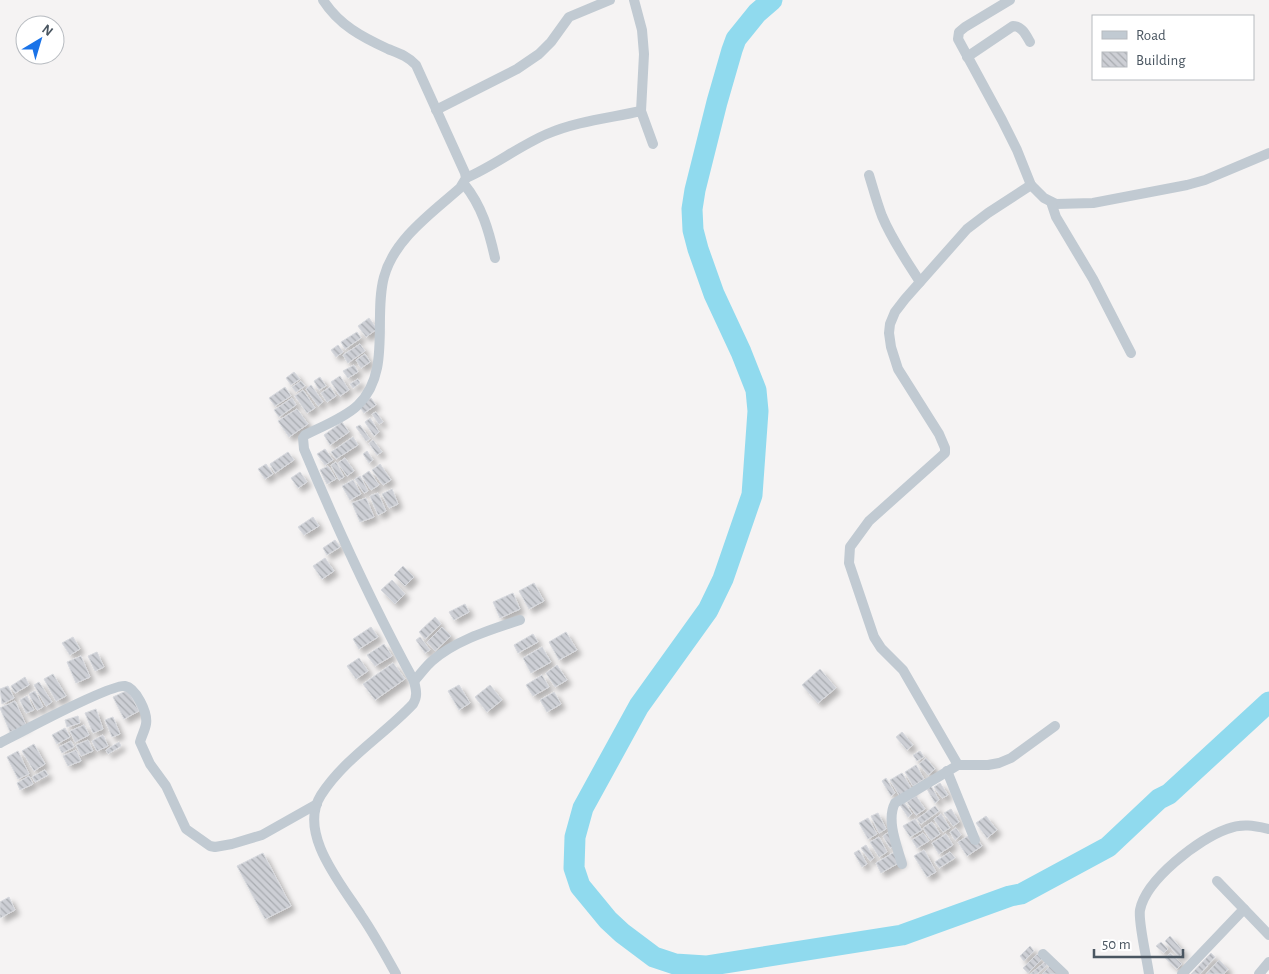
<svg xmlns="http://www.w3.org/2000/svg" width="1269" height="974" viewBox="0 0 1269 974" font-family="'Alegreya Sans',sans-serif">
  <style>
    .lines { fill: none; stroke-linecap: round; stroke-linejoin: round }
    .river { stroke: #90daee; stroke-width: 21 }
    .building { fill: url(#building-back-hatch); stroke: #d7d9de; filter: url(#shadow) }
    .minor { stroke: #c1cad2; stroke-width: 10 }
  </style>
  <defs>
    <pattern id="building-back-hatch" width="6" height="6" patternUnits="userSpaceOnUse" patternTransform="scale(1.25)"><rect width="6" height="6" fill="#cdcfd5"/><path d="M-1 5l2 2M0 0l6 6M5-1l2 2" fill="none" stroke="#a8abb0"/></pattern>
    <filter id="shadow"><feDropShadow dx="4.5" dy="4.5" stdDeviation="2.5" flood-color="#0004"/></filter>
  </defs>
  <rect width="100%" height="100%" fill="#f5f3f3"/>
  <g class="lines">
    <!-- river -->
    <path class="river" d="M 772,0 L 757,13 L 736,39 L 732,50 L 717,102 L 695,190 L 692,209 L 693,230 L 698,249 L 714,294 L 741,352 L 756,390 L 758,411 L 752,495 L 723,579 L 708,610 L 639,706 L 583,808 L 575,837 L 574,868 L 580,886 L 608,920 L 622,933 L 654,957 L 675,964 L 706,966 L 902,935 L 1010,896 L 1021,894 L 1108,847 L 1159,799 L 1169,794 L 1269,702"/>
  </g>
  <!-- building -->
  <g class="building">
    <path d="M 369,318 L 377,329 L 366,337 L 358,326 Z"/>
    <path d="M 357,332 L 361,338 L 345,349 L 341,342 Z"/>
    <path d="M 360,344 L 365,351 L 348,363 L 343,355 Z"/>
    <path d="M 338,345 L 343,352 L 336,357 L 331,350 Z"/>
    <path d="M 365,354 L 370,362 L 361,368 L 356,360 Z"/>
    <path d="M 354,365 L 358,372 L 348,378 L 343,371 Z"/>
    <path d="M 294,372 L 300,379 L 291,385 L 286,378 Z"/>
    <path d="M 340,376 L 349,390 L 340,396 L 331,382 Z"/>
    <path d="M 320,377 L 326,386 L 319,390 L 314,381 Z"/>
    <path d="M 358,379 L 360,383 L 353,388 L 350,384 Z"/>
    <path d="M 301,381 L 305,386 L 296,392 L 292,387 Z"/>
    <path d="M 311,385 L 323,402 L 318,406 L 306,389 Z"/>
    <path d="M 285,387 L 291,396 L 275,406 L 269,398 Z"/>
    <path d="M 330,387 L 336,396 L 327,402 L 321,393 Z"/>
    <path d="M 303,390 L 315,408 L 307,413 L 295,396 Z"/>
    <path d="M 292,398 L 296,405 L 279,417 L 274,410 Z"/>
    <path d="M 371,398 L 376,405 L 364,413 L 359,406 Z"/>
    <path d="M 297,409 L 308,424 L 289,437 L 278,421 Z"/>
    <path d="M 376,412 L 383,422 L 379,424 L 372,414 Z"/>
    <path d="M 370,418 L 379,432 L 374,436 L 365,422 Z"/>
    <path d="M 342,422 L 349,432 L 330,445 L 324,435 Z"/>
    <path d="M 360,425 L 370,439 L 366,441 L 356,427 Z"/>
    <path d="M 353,437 L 358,445 L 336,459 L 331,452 Z"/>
    <path d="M 373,440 L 382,452 L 377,455 L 369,443 Z"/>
    <path d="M 325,449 L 333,460 L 325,465 L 317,454 Z"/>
    <path d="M 367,451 L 373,460 L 369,463 L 363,454 Z"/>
    <path d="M 288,452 L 294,460 L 275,473 L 270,464 Z"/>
    <path d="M 345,458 L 354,471 L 347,476 L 338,463 Z"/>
    <path d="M 336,462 L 344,477 L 339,480 L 331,465 Z"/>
    <path d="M 266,464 L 273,474 L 265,479 L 258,469 Z"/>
    <path d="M 380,464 L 391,480 L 383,485 L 372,470 Z"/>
    <path d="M 328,466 L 336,479 L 327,484 L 320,470 Z"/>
    <path d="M 369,471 L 379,485 L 371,490 L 362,476 Z"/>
    <path d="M 300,472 L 307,482 L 298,488 L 291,478 Z"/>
    <path d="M 360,476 L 368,491 L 364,493 L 355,479 Z"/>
    <path d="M 353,480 L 361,494 L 350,500 L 342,486 Z"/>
    <path d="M 392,489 L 398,504 L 389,508 L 382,494 Z"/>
    <path d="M 378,493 L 386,511 L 378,515 L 370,496 Z"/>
    <path d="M 366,498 L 374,517 L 360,522 L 352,503 Z"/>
    <path d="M 313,517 L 319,526 L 304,535 L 298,527 Z"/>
    <path d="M 335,540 L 340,547 L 327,555 L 323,548 Z"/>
    <path d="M 325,558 L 334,571 L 322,579 L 313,566 Z"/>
    <path d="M 403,566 L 414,577 L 405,586 L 394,575 Z"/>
    <path d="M 392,580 L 405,594 L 395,604 L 381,590 Z"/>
    <path d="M 534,583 L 544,601 L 529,609 L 519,591 Z"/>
    <path d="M 513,593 L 520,609 L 500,618 L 493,602 Z"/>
    <path d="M 465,604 L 469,612 L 454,620 L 449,612 Z"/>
    <path d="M 435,617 L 441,624 L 425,639 L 419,632 Z"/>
    <path d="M 371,627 L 378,637 L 359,649 L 353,639 Z"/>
    <path d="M 442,627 L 451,636 L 435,651 L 427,642 Z"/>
    <path d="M 566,632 L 577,650 L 559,660 L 549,642 Z"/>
    <path d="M 533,634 L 538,642 L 518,653 L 514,645 Z"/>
    <path d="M 73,637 L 80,649 L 70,655 L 62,643 Z"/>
    <path d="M 420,637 L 430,650 L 425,653 L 416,640 Z"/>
    <path d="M 384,644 L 392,656 L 375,666 L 367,655 Z"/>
    <path d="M 542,647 L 551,662 L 531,673 L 523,658 Z"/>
    <path d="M 97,652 L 104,667 L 95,671 L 88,656 Z"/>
    <path d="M 81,656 L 90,677 L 76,683 L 67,662 Z"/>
    <path d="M 359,658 L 368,671 L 356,679 L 347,666 Z"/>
    <path d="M 393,663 L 405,679 L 375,700 L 363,684 Z"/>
    <path d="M 557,665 L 567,680 L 555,687 L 546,673 Z"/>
    <path d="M 820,669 L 836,688 L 818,703 L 802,685 Z"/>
    <path d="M 53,674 L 66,696 L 56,701 L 44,679 Z"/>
    <path d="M 542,675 L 549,687 L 533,696 L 526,685 Z"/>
    <path d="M 25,677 L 29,685 L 15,693 L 11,686 Z"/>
    <path d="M 39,682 L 52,702 L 46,706 L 34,685 Z"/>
    <path d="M 459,685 L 470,703 L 459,710 L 448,691 Z"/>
    <path d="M 490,685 L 502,700 L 487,712 L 475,697 Z"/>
    <path d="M 8,686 L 14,698 L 2,704 L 0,689 Z"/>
    <path d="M 128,690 L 139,711 L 124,719 L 113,697 Z"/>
    <path d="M 35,691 L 43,707 L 37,710 L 29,694 Z"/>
    <path d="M 554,692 L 561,704 L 547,712 L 540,700 Z"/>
    <path d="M 27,696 L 34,710 L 26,713 L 20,700 Z"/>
    <path d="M 15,701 L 26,725 L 10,732 L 0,708 Z"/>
    <path d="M 96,709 L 103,729 L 93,733 L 85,713 Z"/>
    <path d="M 78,716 L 80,723 L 67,727 L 65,720 Z"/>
    <path d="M 113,717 L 120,734 L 112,737 L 105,720 Z"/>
    <path d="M 84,725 L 89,735 L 75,742 L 70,731 Z"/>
    <path d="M 65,728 L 70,737 L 57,744 L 52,735 Z"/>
    <path d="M 902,732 L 913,745 L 907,750 L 896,737 Z"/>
    <path d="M 103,735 L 108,746 L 97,751 L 92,741 Z"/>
    <path d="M 88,740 L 93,751 L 81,756 L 76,745 Z"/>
    <path d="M 71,741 L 74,747 L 62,753 L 59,747 Z"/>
    <path d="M 119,742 L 121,746 L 108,754 L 106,750 Z"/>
    <path d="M 34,744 L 45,764 L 34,771 L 22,751 Z"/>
    <path d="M 76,750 L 81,761 L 68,766 L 63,756 Z"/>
    <path d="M 18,751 L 29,774 L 18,779 L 7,757 Z"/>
    <path d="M 920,751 L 924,757 L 917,761 L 913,755 Z"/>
    <path d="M 926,758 L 935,769 L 928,775 L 919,764 Z"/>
    <path d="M 916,765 L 924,779 L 913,786 L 905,772 Z"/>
    <path d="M 45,770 L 48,775 L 35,782 L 32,777 Z"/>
    <path d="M 902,773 L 913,791 L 901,798 L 890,780 Z"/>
    <path d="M 29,776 L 33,784 L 20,790 L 17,783 Z"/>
    <path d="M 886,778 L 895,793 L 891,796 L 882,781 Z"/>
    <path d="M 940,783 L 948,795 L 942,798 L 934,787 Z"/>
    <path d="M 931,786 L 939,800 L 935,803 L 927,789 Z"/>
    <path d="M 916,796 L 925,809 L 916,815 L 907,802 Z"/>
    <path d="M 904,802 L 912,814 L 908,817 L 900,805 Z"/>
    <path d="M 935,806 L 939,811 L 921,824 L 917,819 Z"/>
    <path d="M 951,809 L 959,822 L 953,826 L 944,813 Z"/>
    <path d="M 878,813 L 886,829 L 879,833 L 871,816 Z"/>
    <path d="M 941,814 L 950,828 L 943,832 L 934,819 Z"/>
    <path d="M 986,816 L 997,830 L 987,838 L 976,823 Z"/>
    <path d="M 868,818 L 877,834 L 868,839 L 859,823 Z"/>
    <path d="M 915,819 L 922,830 L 910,837 L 903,826 Z"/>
    <path d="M 932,822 L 940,834 L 931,840 L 923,828 Z"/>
    <path d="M 956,828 L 961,835 L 955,840 L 950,832 Z"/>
    <path d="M 889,832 L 896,845 L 890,848 L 883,836 Z"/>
    <path d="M 923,833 L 929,841 L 917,848 L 912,840 Z"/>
    <path d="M 973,833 L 982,846 L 967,856 L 958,842 Z"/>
    <path d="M 946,834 L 953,845 L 939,854 L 932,843 Z"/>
    <path d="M 879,837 L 887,852 L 879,857 L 870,842 Z"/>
    <path d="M 866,845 L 874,858 L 870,861 L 861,848 Z"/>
    <path d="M 859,850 L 867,864 L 862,867 L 854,853 Z"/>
    <path d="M 924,850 L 936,872 L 927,877 L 914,856 Z"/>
    <path d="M 896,851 L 902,861 L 881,873 L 876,863 Z"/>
    <path d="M 950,852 L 955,858 L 939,868 L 935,862 Z"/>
    <path d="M 263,853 L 291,906 L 265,919 L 237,866 Z"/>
    <path d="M 9,897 L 15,910 L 0,918 L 0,902 Z"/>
    <path d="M 1170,936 L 1184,952 L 1179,957 L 1165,941 Z"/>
    <path d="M 1161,942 L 1168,949 L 1164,953 L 1156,946 Z"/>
    <path d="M 1030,946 L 1034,951 L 1024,961 L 1020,956 Z"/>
    <path d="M 1170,953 L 1182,964 L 1177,969 L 1165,958 Z"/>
    <path d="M 1211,953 L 1215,957 L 1200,974 L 1191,974 Z"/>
    <path d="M 1037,954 L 1042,959 L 1028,973 L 1023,968 Z"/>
    <path d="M 1219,960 L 1228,969 L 1224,974 L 1206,974 Z"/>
    <path d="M 1045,962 L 1047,965 L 1037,974 L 1030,974 Z"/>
    <path d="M 1050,966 L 1059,974 L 1042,974 Z"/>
  </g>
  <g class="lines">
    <!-- minor -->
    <g class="minor">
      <path d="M 323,0 C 339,25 362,37 388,49 C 398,53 408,56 416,65 L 465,173 L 466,178 L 460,188 C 433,212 394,239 384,277 C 373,317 392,372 358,405 C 346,417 321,427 305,435 L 303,438 L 304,449 C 337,528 373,606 414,681 C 416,690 418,696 413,704 C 384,735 345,758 321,795 C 297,833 342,885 361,915 C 374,934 385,954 396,974"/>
      <path d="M 634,0 L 642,30 L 644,54 L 641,111"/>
      <path d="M 1010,0 L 965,27 L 959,32 L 958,39 L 1002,120 L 1017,150 L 1031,185 L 1044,198 L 1056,204 L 1093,203 L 1187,185 L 1205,180 L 1269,153"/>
      <path d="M 967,57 L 1013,26 C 1022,26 1026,35 1030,42"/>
      <path d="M 436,110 L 517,69 L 539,54 L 551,42 L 569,17 L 610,0"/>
      <path d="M 869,175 C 873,188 877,203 882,216 C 892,240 906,260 920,282"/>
      <path d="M 466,178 C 494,166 519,146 547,134 C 577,121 610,118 641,111 L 653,144"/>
      <path d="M 464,184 C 482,206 489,231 495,258"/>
      <path d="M 1051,202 L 1056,217 L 1093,279 L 1131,353"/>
      <path d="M 414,681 C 420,675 425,667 432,661 C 456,640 490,630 520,620"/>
      <path d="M 0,743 C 19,733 110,684 125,686 C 136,688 148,713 146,724 C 145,730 142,735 140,742 L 150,764 L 166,786 L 186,829 L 210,846 L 215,847 L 232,844 L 262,835 L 317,804"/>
      <path d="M 958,765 L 903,670 L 881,648 L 874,637 L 849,563 L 850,547 L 869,521 L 945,453 L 945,448 L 939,434 L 898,369 L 891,347 L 889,333 L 890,324 L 895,312 L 905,299 L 967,229 L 988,213 L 1031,185"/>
      <path d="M 947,771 L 975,840"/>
      <path d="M 902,864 C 897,846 886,820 895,803 L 958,765 L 988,765 L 999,763 L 1011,758 L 1055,726"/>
      <path d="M 1244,909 L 1269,935"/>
      <path d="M 1043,954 L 1064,974"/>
      <path d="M 1149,974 C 1147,959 1138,922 1140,910 C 1146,879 1199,839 1227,829 C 1242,823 1255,826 1269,829"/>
      <path d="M 1182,974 L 1244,909 L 1217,881"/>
      <path d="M 1259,974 L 1269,962"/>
    </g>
  </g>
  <!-- legend -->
  <rect x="1092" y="15" width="162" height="65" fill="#ffffff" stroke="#b7bbc0"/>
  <rect x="1102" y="31" width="25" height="8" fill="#c1cad2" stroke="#b7bbc0"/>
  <text x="1136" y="40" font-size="15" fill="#4a5661">Road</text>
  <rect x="1102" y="52" width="25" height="15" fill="url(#building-back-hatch)" stroke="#b7bbc0"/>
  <text x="1136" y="65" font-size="15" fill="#4a5661">Building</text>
  <!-- north arrow -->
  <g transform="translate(40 40) rotate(38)"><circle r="24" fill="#ffffff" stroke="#b7bbc0"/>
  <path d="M0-4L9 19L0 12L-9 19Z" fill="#1a73e8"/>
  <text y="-8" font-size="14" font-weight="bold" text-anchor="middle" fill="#4a5661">N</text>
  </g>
  <!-- scale -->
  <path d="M1094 949v8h89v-8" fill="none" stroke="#4a5661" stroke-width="2.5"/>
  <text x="1102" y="949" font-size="15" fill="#4a5661" stroke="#ffffff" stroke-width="4" paint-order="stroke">50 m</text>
</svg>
